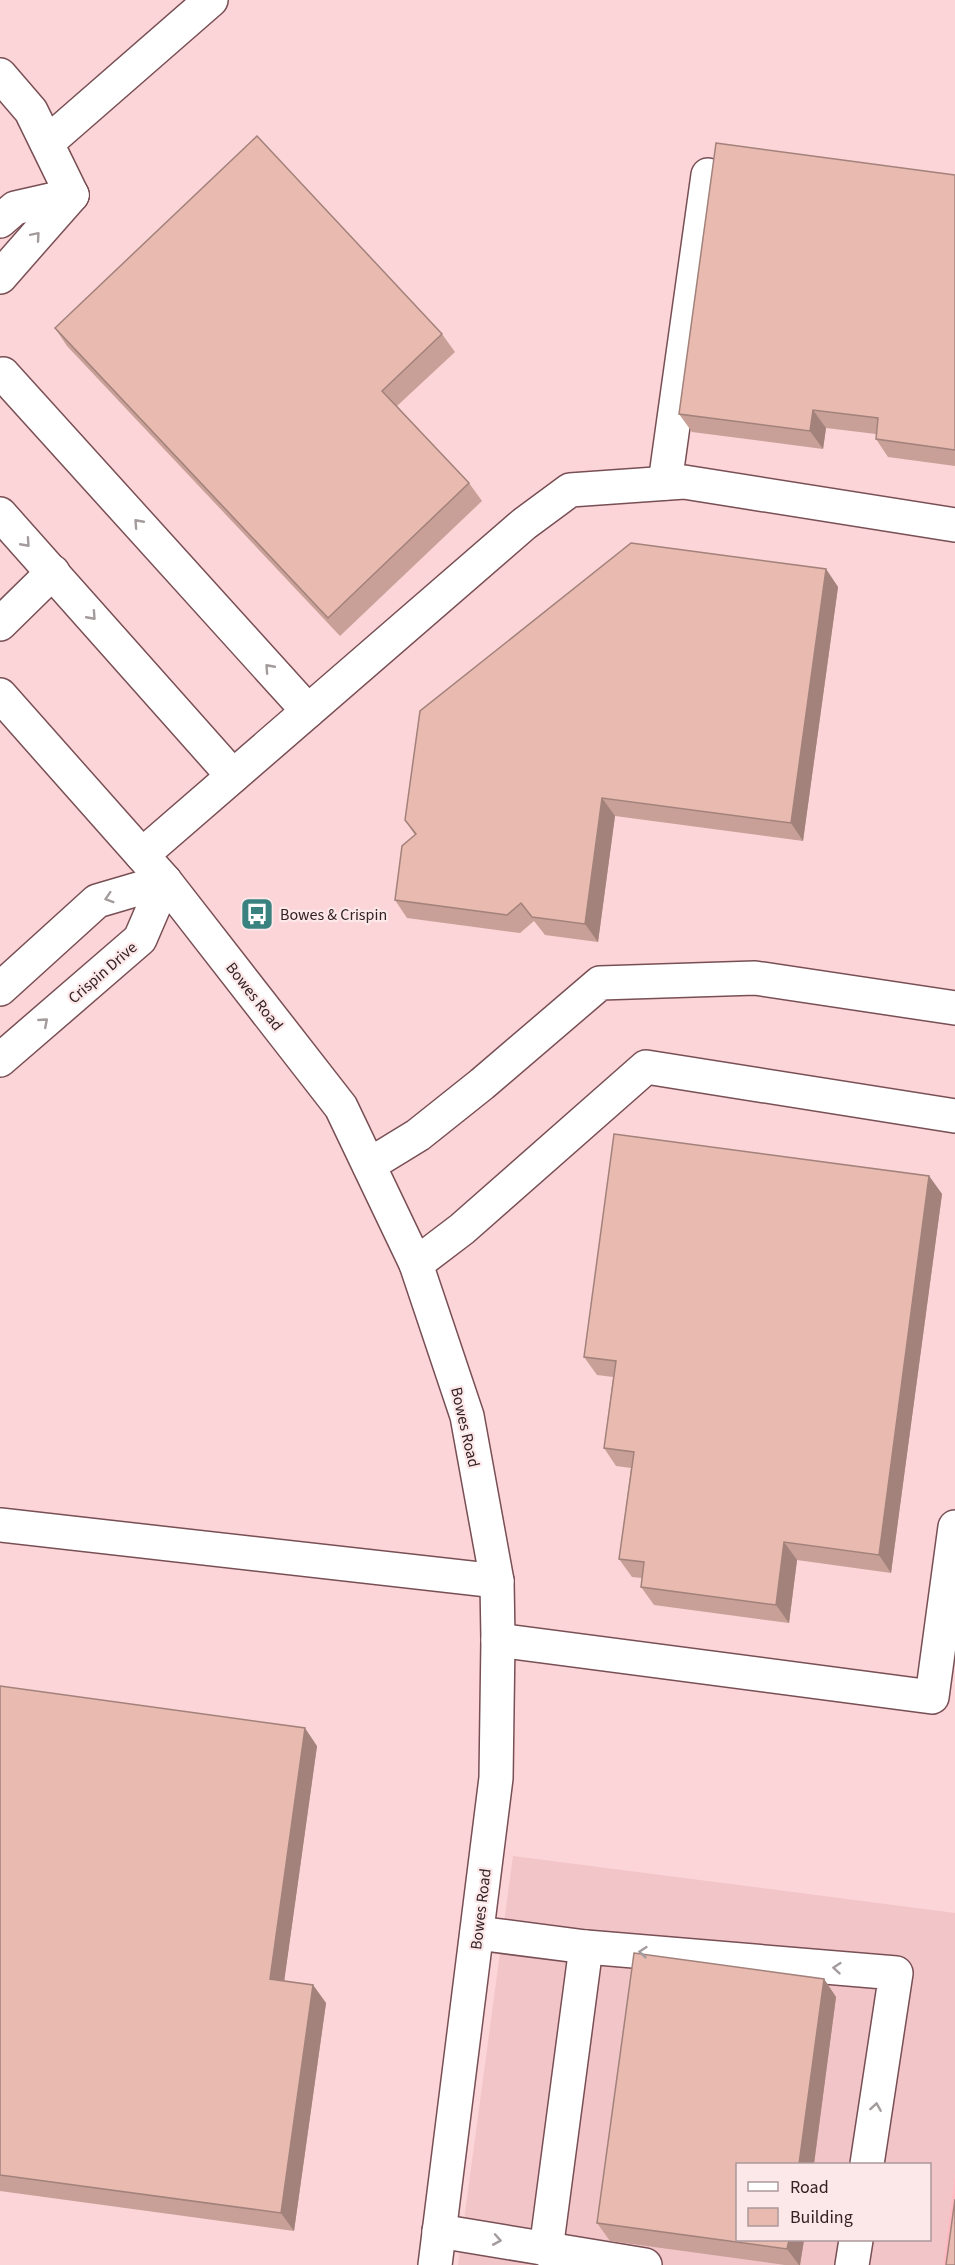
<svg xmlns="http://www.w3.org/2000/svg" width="955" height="2265" viewBox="0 0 955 2265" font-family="'Source Sans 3',sans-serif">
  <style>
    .built { fill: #f2c5c9; fill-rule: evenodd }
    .green { fill: #ffbac1 }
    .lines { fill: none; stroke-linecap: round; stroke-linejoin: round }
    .minor-casing { stroke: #784f54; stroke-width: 36 }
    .major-casing { stroke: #784f54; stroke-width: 36 }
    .minor { stroke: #fff; stroke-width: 33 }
    .major { stroke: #fff; stroke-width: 33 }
    .wall { fill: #c8a097 }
    .shaded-wall { fill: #a2827b }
    .building { fill: #e8bab0; stroke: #a2827b; stroke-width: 1.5 }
    .oneway { stroke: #a39b9c }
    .labels { text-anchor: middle; stroke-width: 4.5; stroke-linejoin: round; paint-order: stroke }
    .poi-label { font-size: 16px; fill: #332123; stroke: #fce8e9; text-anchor: start }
    .street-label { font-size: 16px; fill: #332123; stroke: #fce8e9 }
  </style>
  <rect width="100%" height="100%" fill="#fcd5d8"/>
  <!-- built -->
  <path class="built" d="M 513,1856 L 955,1913 L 955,2173 L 943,2265 L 458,2265 ZM 738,2164 L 930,2164 L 930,2240 L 738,2240 Z"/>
  <!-- green -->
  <path class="green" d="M 955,2173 L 955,2265 L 943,2265 Z"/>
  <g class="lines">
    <defs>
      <g id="minor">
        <path d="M 0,75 L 31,111 L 72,195"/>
        <path d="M 47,143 L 211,0"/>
        <path d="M 0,221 L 15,208 L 72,195"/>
        <path d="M 0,277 L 72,195"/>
        <path d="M 0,377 L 3,374 L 308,711"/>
        <path d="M 665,483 L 708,175"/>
        <path d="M 0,514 L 233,776"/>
        <path d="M 0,624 L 53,572"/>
        <path d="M 142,855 L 524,524 L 570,490 L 684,482 L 955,525"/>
        <path d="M 0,989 L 97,901 L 165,881"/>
        <path d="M 0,1060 L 140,939 L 165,881"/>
        <path d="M 369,1165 L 418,1135 L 482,1084 L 600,983 L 755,978 L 955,1008"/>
        <path d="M 416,1264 L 462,1229 L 646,1067 L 955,1116"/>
        <path d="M 0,1525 L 497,1581"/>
        <path d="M 498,1640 L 932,1697 L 955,1527"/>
        <path d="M 477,1933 L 586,1947 L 896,1973 L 867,2164"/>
        <path d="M 439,2231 L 645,2265"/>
        <path d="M 546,2250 L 586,1947"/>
        <path d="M 852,2265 L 856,2240"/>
      </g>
      <path id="major" d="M 0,695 L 165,881 L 341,1107 L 416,1264 L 467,1416 L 497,1581 L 498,1640 L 496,1778 L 435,2265"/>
    </defs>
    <!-- minor casing -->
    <use href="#minor" class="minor-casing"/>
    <!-- major casing -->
    <use href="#major" class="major-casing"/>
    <!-- minor -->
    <use href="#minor" class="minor"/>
    <!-- major -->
    <use href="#major" class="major"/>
  </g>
  <!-- wall -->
  <g class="wall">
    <path d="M 955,175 L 955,466 L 888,457 L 876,439 L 876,434 L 826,428 L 823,449 L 692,432 L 679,414 Z"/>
    <path d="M 55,328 L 442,334 L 455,352 L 397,406 L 469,483 L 482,501 L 340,636 L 67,346 Z"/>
    <path d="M 826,569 L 838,587 L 803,841 L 615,816 L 598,942 L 545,935 L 534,921 L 520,933 L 407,918 L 395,900 L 415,835 L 405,820 Z"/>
    <path d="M 929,1176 L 942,1194 L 891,1573 L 797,1560 L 789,1623 L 654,1605 L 641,1587 L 642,1578 L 632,1577 L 619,1559 L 631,1468 L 616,1466 L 604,1448 L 613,1377 L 597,1375 L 584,1357 Z"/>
    <path d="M 0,1686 L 317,1746 L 284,1981 L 313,1985 L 326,2003 L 294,2231 L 0,2191 Z"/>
    <path d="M 824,1979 L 836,1997 L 814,2164 L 738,2164 L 738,2240 L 804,2240 L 800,2265 L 785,2265 L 610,2241 L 597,2223 Z"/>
  </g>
  <!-- shaded-wall -->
  <g class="shaded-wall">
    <path d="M 813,410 L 826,428 L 823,449 L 810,431 Z"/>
    <path d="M 826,569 L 838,587 L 803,841 L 791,823 Z"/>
    <path d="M 602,798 L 615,816 L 598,942 L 585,924 Z"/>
    <path d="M 929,1176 L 942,1194 L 891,1573 L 879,1555 Z"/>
    <path d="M 784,1542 L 797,1560 L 789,1623 L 776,1605 Z"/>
    <path d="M 305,1728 L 317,1746 L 282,1997 L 270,1979 Z"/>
    <path d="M 824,1979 L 836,1997 L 814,2164 L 799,2164 Z"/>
    <path d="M 313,1985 L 326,2003 L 294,2231 L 281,2213 Z"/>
    <path d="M 789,2240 L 804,2240 L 800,2265 L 799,2265 L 787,2249 Z"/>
  </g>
  <!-- building -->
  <g class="building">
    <path d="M 257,136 L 442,334 L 382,391 L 469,483 L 328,618 L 55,328 Z"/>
    <path d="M 716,143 L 955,175 L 955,450 L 876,439 L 878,418 L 813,410 L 810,431 L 679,414 Z"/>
    <path d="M 631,543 L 826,569 L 791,823 L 602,798 L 585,924 L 532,917 L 521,903 L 507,915 L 395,900 L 402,846 L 416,834 L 405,820 L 420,711 Z"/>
    <path d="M 614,1134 L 929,1176 L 879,1555 L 784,1542 L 776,1605 L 641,1587 L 644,1562 L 619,1559 L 634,1452 L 604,1448 L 616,1361 L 584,1357 Z"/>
    <path d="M 0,1686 L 305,1728 L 270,1979 L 313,1985 L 281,2213 L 0,2175 Z"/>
    <path d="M 634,1953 L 824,1979 L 799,2164 L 738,2164 L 738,2240 L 789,2240 L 787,2249 L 597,2223 Z"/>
    <path d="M 955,2199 L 955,2265 L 946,2265 Z"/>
  </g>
  <!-- one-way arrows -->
  <defs><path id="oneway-chevron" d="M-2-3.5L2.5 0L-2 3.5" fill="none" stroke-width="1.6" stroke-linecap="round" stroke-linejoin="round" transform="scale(1.5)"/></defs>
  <g class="oneway">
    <use href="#oneway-chevron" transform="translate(36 236) rotate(-49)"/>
    <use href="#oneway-chevron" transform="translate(138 523) rotate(-132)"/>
    <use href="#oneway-chevron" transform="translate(26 543) rotate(48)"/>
    <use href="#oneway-chevron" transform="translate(92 616) rotate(48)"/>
    <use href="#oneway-chevron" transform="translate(269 668) rotate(-132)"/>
    <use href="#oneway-chevron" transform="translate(109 898) rotate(163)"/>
    <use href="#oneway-chevron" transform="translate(44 1022) rotate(-41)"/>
    <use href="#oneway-chevron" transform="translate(643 1952) rotate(-175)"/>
    <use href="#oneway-chevron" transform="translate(837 1968) rotate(-175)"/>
    <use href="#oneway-chevron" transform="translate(876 2107) rotate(-81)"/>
    <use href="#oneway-chevron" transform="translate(497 2240) rotate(10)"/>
  </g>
  <!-- icons -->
  <defs>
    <symbol id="bus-square" viewBox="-11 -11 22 22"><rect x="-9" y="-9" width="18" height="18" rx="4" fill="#3a827f" stroke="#fce8e9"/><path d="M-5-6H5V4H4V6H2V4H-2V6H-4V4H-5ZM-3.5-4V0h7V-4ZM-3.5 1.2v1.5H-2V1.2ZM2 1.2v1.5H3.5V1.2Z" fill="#fff"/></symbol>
  </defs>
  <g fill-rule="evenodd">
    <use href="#bus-square" x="238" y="895" width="38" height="38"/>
  </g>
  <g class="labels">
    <!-- poi labels -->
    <g class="poi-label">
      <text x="280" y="920">Bowes &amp; Crispin</text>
    </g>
    <!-- street labels -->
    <g class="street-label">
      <text transform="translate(102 972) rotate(-41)" y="6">Crispin Drive</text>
      <text transform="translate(255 996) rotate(52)" y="6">Bowes Road</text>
      <text transform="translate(466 1427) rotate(77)" y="6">Bowes Road</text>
      <text transform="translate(480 1909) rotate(-83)" y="6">Bowes Road</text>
    </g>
  </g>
  <!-- legend -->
  <rect x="736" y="2163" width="195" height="78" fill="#fce8e9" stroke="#ac989a" stroke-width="1.5"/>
  <rect x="748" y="2182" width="30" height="9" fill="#ffffff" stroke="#ac989a" stroke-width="1.5"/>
  <text x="790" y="2193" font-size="18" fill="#332123">Road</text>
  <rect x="748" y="2208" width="30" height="18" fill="#e8bab0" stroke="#ac989a" stroke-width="1.5"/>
  <text x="790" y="2223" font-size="18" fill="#332123">Building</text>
</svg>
